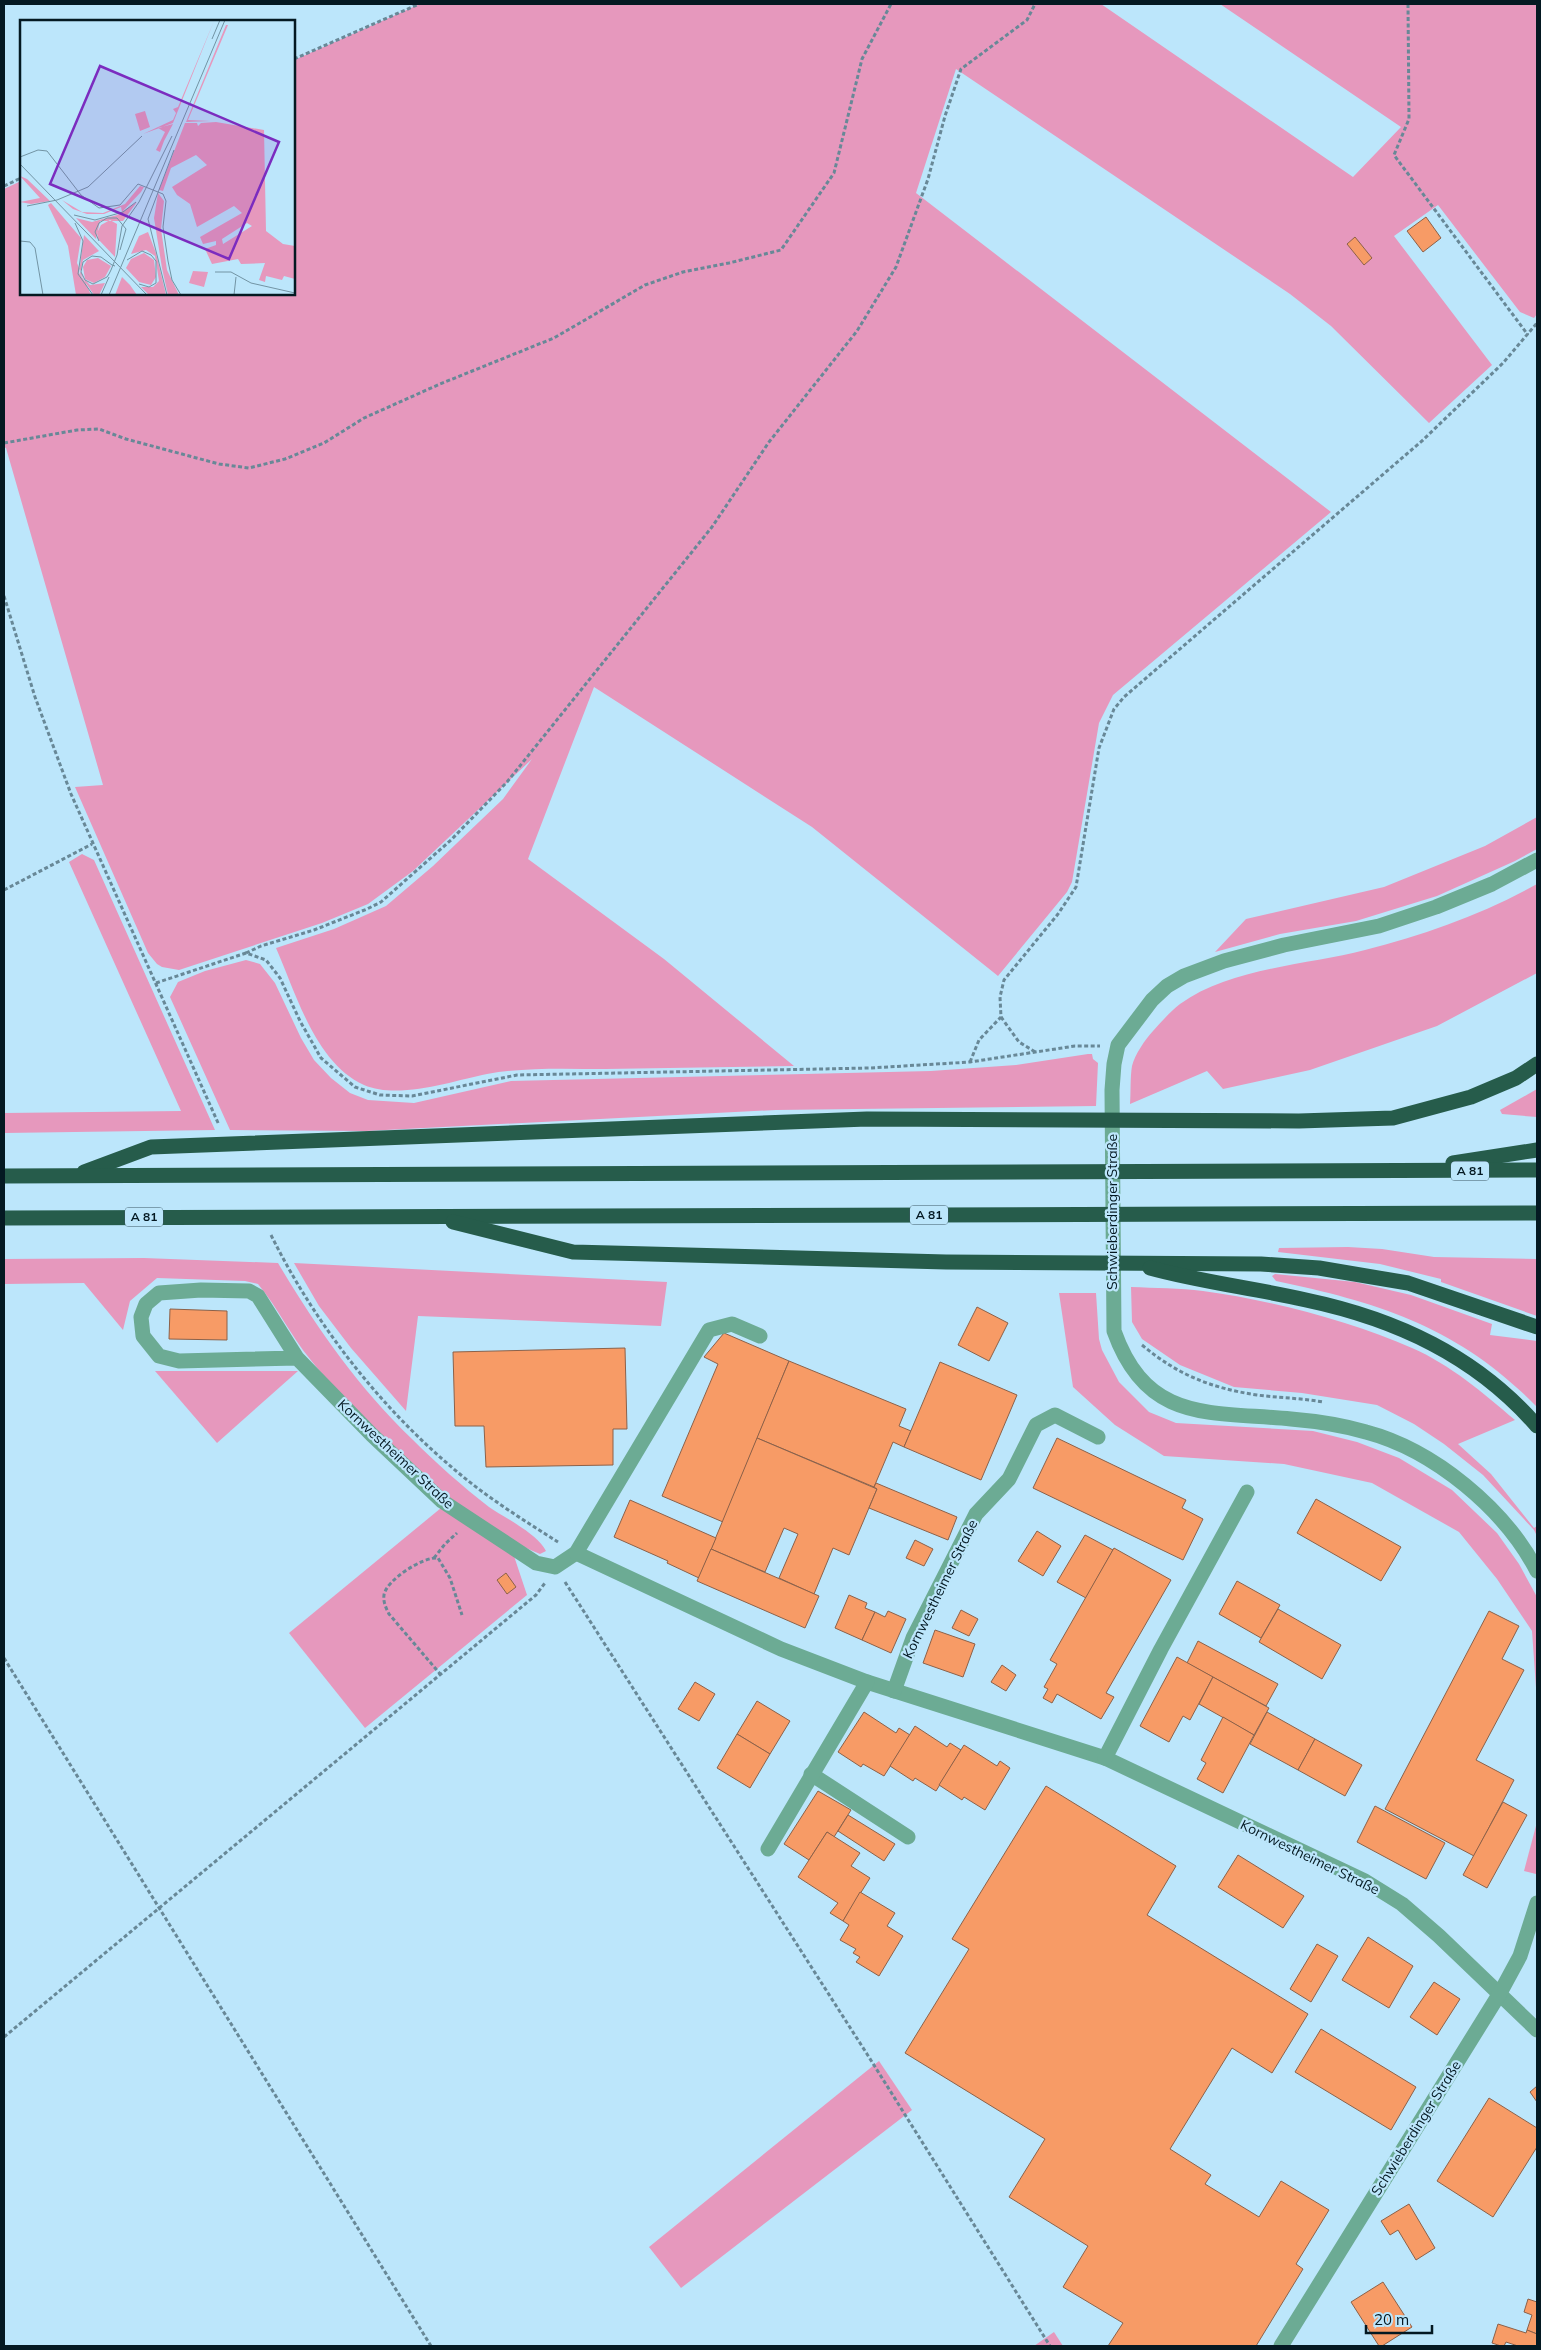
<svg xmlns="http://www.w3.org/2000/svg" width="1541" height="2350" viewBox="0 0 1541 2350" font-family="Mulish,sans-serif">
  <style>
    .green { fill: #e698bd }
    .building { fill: #f79b66; stroke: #8c6149 }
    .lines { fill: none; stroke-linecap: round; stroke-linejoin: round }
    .path { stroke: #688897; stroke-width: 3; stroke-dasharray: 4 2.5; stroke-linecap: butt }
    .minor { stroke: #6cab94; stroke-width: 15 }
    .highway { stroke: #265c4b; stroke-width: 15 }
    .labels { text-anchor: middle; stroke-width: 4.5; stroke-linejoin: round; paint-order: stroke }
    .shield { fill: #bce6fb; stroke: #3b5663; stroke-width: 1 }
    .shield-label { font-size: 12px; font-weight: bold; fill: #041922 }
    .street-label { font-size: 14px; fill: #041922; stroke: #bce6fb }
    .inset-road { fill: none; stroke: #7294a4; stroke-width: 1 }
    .view { fill: #7b2cbf; fill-opacity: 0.15; stroke: #7b2cbf; stroke-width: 2.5 }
    .inset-edge { fill: none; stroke: #041922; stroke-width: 2.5 }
  </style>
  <rect width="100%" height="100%" fill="#bce6fb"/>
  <!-- green -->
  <g class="green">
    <path d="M 420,4 L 1101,4 L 1353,177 L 1401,127 L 1220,4 L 1537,4 L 1537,314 L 1534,318 L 1520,312 L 1438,205 L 1394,236 L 1492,365 L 1429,423 L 1331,326 L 1290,294 L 956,69 L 916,193 L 1331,512 L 1113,695 L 1099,723 L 1072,882 L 1067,892 L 998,976 L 812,827 L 594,687 L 528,859 L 664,959 L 794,1066 C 731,1067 668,1068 605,1069 C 566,1069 526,1067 487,1074 C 452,1081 399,1100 364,1085 C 315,1063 296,993 276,948 L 334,929 L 386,906 L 433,866 L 503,799 L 532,759 L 413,871 L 368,904 L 322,923 L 179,970 L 162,967 L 157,964 L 148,953 L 75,787 L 103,785 L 6,448 L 4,447 L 4,189 L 21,181 L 21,294 L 294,294 L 294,60 Z"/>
    <path d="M 1537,817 L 1537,849 L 1515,861 L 1437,896 L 1356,921 L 1280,934 L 1215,952 L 1246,919 L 1384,887 L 1485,846 Z"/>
    <path d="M 82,854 L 94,860 L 215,1130 L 4,1133 L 4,1113 L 181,1111 L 69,862 Z"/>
    <path d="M 1537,884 L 1537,973 L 1437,1026 L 1310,1070 L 1223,1089 L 1207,1071 L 1130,1104 C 1131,1092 1130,1078 1132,1066 C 1135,1054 1145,1040 1153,1031 C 1162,1021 1170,1012 1180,1004 C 1230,968 1307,965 1365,950 C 1424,935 1484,914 1537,884 Z"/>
    <path d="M 246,960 L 260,964 L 275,983 L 301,1038 L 314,1060 L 331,1078 L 350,1093 L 368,1100 L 414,1103 L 511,1081 L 931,1071 L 1016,1065 L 1088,1054 L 1092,1054 L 1093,1059 L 1098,1063 L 1096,1106 L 776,1110 L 366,1131 L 230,1130 L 170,997 L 178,982 L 205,971 Z"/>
    <path d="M 1537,1089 L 1537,1117 L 1502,1114 L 1500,1110 Z"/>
    <path d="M 1348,1247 L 1382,1249 L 1434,1257 L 1537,1259 L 1537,1316 L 1441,1282 L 1441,1279 L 1380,1264 L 1278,1252 L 1279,1248 Z"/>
    <path d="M 144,1258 L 278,1263 C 316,1327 358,1387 412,1439 C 436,1463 462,1486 489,1507 C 505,1518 538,1534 546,1551 L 540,1554 C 485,1532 439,1490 397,1450 C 366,1421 336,1392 310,1359 C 291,1336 278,1308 258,1284 L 245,1281 L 157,1278 L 130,1301 L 123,1330 L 84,1283 L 4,1284 L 4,1259 Z"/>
    <path d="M 294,1263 L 667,1282 L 661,1326 L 418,1316 L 406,1411 L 351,1348 L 319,1306 Z"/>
    <path d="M 1275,1274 L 1355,1282 L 1411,1295 L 1492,1324 L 1490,1335 L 1537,1341 L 1537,1407 C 1460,1328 1381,1303 1276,1281 L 1272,1276 Z"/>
    <path d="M 1131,1287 C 1155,1288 1180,1288 1203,1291 C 1270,1300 1351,1321 1412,1348 C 1451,1365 1483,1393 1515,1420 L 1458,1444 L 1491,1474 L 1534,1528 L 1537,1526 L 1537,1536 L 1534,1530 L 1483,1475 L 1444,1444 L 1414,1424 L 1377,1405 L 1302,1393 L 1234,1387 L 1180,1365 L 1142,1339 L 1132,1322 Z"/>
    <path d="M 1059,1293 L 1096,1293 L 1099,1339 L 1102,1350 L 1119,1382 L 1149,1412 L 1176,1423 L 1313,1431 L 1357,1442 L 1399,1458 L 1452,1490 L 1497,1533 L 1519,1564 L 1537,1597 L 1537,1702 L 1532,1631 L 1497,1579 L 1459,1532 L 1372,1483 L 1284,1464 L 1164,1456 L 1115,1425 L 1073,1387 Z"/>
    <path d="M 155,1371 L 298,1371 L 217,1443 Z"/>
    <path d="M 441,1508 L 514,1556 L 527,1595 L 365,1728 L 289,1633 Z"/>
    <path d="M 1537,1822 L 1537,1868 L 1536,1874 L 1524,1871 Z"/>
    <path d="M 879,2061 L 912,2110 L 681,2288 L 649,2247 Z"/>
    <path d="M 1054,2332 L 1063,2346 L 1034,2346 Z"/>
  </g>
  <!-- building -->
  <g class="building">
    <path d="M 1426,217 L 1441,238 L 1423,252 L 1407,231 Z"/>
    <path d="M 1355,237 L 1372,258 L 1364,265 L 1347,244 Z"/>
    <path d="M 977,1307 L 1008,1323 L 989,1361 L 958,1345 Z"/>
    <path d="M 170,1309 L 227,1311 L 227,1340 L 169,1339 Z"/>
    <path d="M 724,1333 L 789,1361 L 723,1522 L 662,1496 L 718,1364 L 704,1357 Z"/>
    <path d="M 625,1348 L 627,1429 L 613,1429 L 613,1465 L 486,1467 L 484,1426 L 455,1426 L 453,1352 Z"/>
    <path d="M 789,1361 L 906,1409 L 899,1426 L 911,1431 L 904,1447 L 893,1442 L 874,1487 L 757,1438 Z"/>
    <path d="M 940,1362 L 1017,1395 L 981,1480 L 904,1447 Z"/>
    <path d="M 757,1438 L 877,1489 L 849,1555 L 833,1548 L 814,1594 L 779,1578 L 798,1534 L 784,1528 L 765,1572 L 711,1549 Z"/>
    <path d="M 1057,1438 L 1186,1500 L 1182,1508 L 1203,1519 L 1183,1560 L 1033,1488 Z"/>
    <path d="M 876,1483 L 957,1517 L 948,1540 L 869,1508 L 877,1489 L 874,1487 Z"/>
    <path d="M 1316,1499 L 1401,1547 L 1381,1581 L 1297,1533 Z"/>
    <path d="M 630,1500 L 716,1538 L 699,1578 L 667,1563 L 668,1561 L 614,1537 Z"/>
    <path d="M 1037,1531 L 1061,1546 L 1043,1576 L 1018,1561 Z"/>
    <path d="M 1085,1535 L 1113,1550 L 1086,1598 L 1057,1582 Z"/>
    <path d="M 915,1540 L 933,1549 L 924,1566 L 906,1558 Z"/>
    <path d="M 1114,1548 L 1171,1580 L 1106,1693 L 1114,1697 L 1101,1719 L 1057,1694 L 1052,1703 L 1043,1698 L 1048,1689 L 1044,1687 L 1057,1664 L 1050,1660 Z"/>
    <path d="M 711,1549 L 819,1596 L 805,1628 L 697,1581 Z"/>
    <path d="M 506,1573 L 516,1587 L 507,1594 L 497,1580 Z"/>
    <path d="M 1237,1581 L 1280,1605 L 1261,1638 L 1219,1614 Z"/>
    <path d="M 849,1595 L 867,1603 L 865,1608 L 875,1612 L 862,1640 L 835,1628 Z"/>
    <path d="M 1278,1609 L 1341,1645 L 1322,1679 L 1259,1642 Z"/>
    <path d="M 961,1610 L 978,1619 L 969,1636 L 952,1628 Z"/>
    <path d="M 888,1611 L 906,1619 L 891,1653 L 862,1640 L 875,1612 L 885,1617 Z"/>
    <path d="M 1489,1611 L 1519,1626 L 1502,1659 L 1524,1670 L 1476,1760 L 1514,1780 L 1474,1856 L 1385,1809 Z"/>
    <path d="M 935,1630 L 975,1644 L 963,1677 L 923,1663 Z"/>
    <path d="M 1198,1641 L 1278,1684 L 1266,1706 L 1187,1663 Z"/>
    <path d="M 1177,1657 L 1213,1677 L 1190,1720 L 1183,1716 L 1169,1742 L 1140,1726 Z"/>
    <path d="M 1002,1665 L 1016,1675 L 1006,1691 L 991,1682 Z"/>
    <path d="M 1213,1677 L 1269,1708 L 1254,1735 L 1199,1704 Z"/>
    <path d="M 695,1682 L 715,1694 L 699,1721 L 678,1709 Z"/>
    <path d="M 757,1701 L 790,1721 L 770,1754 L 737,1734 Z"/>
    <path d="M 864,1712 L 896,1733 L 899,1728 L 910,1735 L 884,1776 L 863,1764 L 861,1767 L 838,1752 Z"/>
    <path d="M 1267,1712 L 1315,1739 L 1298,1770 L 1250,1744 Z"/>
    <path d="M 1223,1717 L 1254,1735 L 1223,1793 L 1197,1779 L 1206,1763 L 1201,1760 Z"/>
    <path d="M 915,1726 L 947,1747 L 950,1743 L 961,1750 L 936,1791 L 915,1778 L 913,1781 L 890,1766 Z"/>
    <path d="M 737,1734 L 770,1754 L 750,1788 L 717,1768 Z"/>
    <path d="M 1315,1739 L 1362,1765 L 1345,1796 L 1298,1770 Z"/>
    <path d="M 964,1745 L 997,1766 L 1000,1761 L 1010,1768 L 985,1810 L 964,1797 L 962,1800 L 939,1785 Z"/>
    <path d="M 1046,1786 L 1176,1866 L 1147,1915 L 1308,2014 L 1272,2073 L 1232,2048 L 1170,2149 L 1211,2175 L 1205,2184 L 1259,2217 L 1281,2181 L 1329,2210 L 1296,2264 L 1303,2269 L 1256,2346 L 1108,2346 L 1123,2323 L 1063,2287 L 1088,2246 L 1009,2197 L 1045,2139 L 905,2053 L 969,1949 L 952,1939 Z"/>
    <path d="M 818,1791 L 851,1810 L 834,1837 L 827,1832 L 809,1860 L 784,1844 Z"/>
    <path d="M 1503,1802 L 1527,1815 L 1487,1888 L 1463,1875 Z"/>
    <path d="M 1375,1806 L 1445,1843 L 1426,1879 L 1357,1842 Z"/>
    <path d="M 848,1815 L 895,1844 L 884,1861 L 838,1831 Z"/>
    <path d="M 827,1832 L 860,1853 L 851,1866 L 870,1878 L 843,1921 L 830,1913 L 838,1903 L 798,1877 Z"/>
    <path d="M 1238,1855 L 1304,1896 L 1283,1928 L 1218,1887 Z"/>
    <path d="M 860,1892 L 895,1913 L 887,1926 L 903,1936 L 879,1976 L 856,1962 L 860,1957 L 853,1953 L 856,1949 L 840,1940 L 849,1925 L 843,1921 Z"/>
    <path d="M 1368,1937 L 1413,1966 L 1389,2008 L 1342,1980 Z"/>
    <path d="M 1317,1944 L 1338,1956 L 1311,2002 L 1290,1989 Z"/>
    <path d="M 1434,1982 L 1460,1999 L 1437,2035 L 1410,2017 Z"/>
    <path d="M 1321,2029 L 1416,2087 L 1391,2130 L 1295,2072 Z"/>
    <path d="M 1537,2086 L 1537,2102 L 1530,2092 Z"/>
    <path d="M 1489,2098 L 1537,2128 L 1537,2147 L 1493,2217 L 1437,2181 Z"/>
    <path d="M 1409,2204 L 1435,2248 L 1416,2260 L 1398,2230 L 1390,2235 L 1381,2221 Z"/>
    <path d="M 1383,2282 L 1412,2327 L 1382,2346 L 1379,2346 L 1351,2302 Z"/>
    <path d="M 1528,2299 L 1537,2302 L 1537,2334 L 1527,2330 L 1532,2315 L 1524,2312 Z"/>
    <path d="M 1498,2324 L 1526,2333 L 1527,2330 L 1537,2334 L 1537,2346 L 1518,2346 L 1506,2342 L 1504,2346 L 1501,2346 L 1492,2343 Z"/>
  </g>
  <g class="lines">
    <!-- path -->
    <g class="path">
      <path d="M 1408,4 L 1409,119 L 1394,155 L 1528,335"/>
      <path d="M 294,59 L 419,4"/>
      <path d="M 4,186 L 21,178"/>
      <path d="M 4,443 L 77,430 L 99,429 L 126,439 L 219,464 L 249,468 L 285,459 L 324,443 L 364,418 L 440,384 L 554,338 L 645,285 L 683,272 L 729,263 L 781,250 L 834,173 L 862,59 L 891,4"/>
      <path d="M 4,596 L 35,697 L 71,794 L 219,1125"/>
      <path d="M 4,890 L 92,844"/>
      <path d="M 246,953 L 261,946 L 314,930 L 367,909 L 381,902 L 451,840 L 507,782 L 712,527 L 769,442 L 857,331 L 896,267 L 928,179 L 945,116 L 961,69 L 1027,20 L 1035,4"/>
      <path d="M 156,983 L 246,953 L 266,960 L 280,978 L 300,1021 L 321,1058 L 355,1087 L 380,1095 L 412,1096 L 517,1075 L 870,1068 L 970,1062 L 1075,1046 L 1100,1046"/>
      <path d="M 1001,1017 L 1019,1042 L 1037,1053"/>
      <path d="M 970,1062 L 979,1040 L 1001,1017 L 1000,997 L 1004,980 L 1058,914 L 1076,887 L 1099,748 L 1114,709 L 1124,697 L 1423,440 L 1503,363 L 1537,323"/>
      <path d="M 271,1235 C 316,1326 383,1411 461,1475 C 491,1500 525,1521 558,1542"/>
      <path d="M 1142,1345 C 1178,1375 1211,1388 1257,1395 C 1279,1398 1301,1398 1323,1402"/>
      <path d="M 434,1558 L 445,1544 L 457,1533"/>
      <path d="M 565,1582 L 867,2054 L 1050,2346"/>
      <path d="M 4,1658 L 431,2346"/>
      <path d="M 441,1675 L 389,1614 C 386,1608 383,1602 384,1595 C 386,1580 424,1556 438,1558 L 450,1578 L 462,1615"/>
      <path d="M 4,2037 L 536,1595 L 545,1583"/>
    </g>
    <!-- minor -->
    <g class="minor">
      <path d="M 1537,860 L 1492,884 L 1436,907 L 1379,926 L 1284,945 L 1224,961 L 1184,976 L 1167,986 L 1152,1000 L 1118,1045 L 1114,1064 L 1112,1090 L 1114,1331 C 1147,1424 1211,1411 1291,1419 C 1315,1421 1342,1425 1366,1432 C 1434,1450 1505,1509 1537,1571"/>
      <path d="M 297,1358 L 179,1361 L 159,1356 L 143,1336 L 141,1317 L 146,1304 L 159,1293 L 201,1290 L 249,1291 L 258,1296 L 297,1358 L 372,1435 L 442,1501 L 536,1563 L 555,1567 L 576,1553 L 709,1330 L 732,1324 L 760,1336"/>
      <path d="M 576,1553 L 781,1649 L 867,1682 L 1105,1758 L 1365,1881 L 1402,1904 L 1439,1936 L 1537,2030"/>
      <path d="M 894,1691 L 913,1638 L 976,1514 L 1009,1479 L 1036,1425 L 1055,1415 L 1098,1437"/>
      <path d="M 1105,1758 L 1161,1649 L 1247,1492"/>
      <path d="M 811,1774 L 908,1837"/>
      <path d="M 768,1849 L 867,1682"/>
      <path d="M 1281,2346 L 1500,1993 L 1520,1956 L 1537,1903"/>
    </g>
    <!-- highway -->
    <g class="highway">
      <path d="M 1453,1163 L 1537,1150"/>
      <path d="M 84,1172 L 151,1147 L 867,1119 L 1299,1121 L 1393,1118 L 1471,1097 L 1516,1078 L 1537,1064"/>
      <path d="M 4,1176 L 1537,1170"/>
      <path d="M 4,1218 L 1537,1213"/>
      <path d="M 453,1222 L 573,1252 L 946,1262 L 1261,1264 L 1319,1268 L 1408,1283 L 1537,1327"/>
      <path d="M 1150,1268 C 1201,1282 1254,1288 1306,1300 C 1396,1319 1476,1356 1537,1426"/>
    </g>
  </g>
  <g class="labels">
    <!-- shield labels -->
    <g class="shield">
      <rect x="1451" y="1161.5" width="38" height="19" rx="4"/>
      <rect x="910" y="1205.5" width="38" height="19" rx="4"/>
      <rect x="125" y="1207.5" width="38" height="19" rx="4"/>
    </g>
    <g class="shield-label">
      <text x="1470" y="1175">A 81</text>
      <text x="929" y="1219">A 81</text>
      <text x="144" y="1221">A 81</text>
    </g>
    <!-- street labels -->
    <g class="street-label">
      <text transform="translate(1112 1212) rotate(-90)" y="5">Schwieberdinger Straße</text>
      <text transform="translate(396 1454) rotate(43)" y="5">Kornwestheimer Straße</text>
      <text transform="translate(940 1589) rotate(-64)" y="5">Kornwestheimer Straße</text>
      <text transform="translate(1310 1857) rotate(26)" y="5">Kornwestheimer Straße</text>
      <text transform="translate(1416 2128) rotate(-58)" y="5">Schwieberdinger Straße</text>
    </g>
  </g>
  <!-- overview -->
  <g transform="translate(20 20)">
    <rect width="275" height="275" fill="#bce6fb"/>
    <path d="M 194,1 L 153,103 L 123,114 L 153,100 L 156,93 L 153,89 L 158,87 ZM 206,5 L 208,5 L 168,100 L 191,101 L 166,102 ZM 125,91 L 130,107 L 120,111 L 115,94 ZM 196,102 L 244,110 L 246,211 L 263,224 L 275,226 L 275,259 L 264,256 L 262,260 L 246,256 L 245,262 L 239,260 L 245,243 L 221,244 L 218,239 L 192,244 L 185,229 L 196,225 L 196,221 L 183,224 L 180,217 L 222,193 L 214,186 L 177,207 L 170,184 L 157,175 L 152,167 L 187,145 L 176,135 L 151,148 L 143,171 L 139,170 L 165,103 L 177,103 L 178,106 L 181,103 ZM 227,203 L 232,206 L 203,224 L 202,219 ZM 153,104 L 144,121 L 140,132 L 136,130 L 145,112 L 138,108 ZM 0,156 L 7,159 L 30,181 L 11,184 L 0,182 L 20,178 ZM 120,166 L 124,167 L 121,172 L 102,192 L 101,187 L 84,194 L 67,194 L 53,189 L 42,180 L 62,192 L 83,193 L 105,184 ZM 138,173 L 144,181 L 141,209 L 147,250 L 159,275 L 148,275 L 142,248 L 134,198 ZM 117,182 L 103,201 L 80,201 L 76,219 L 56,198 L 72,202 L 97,195 ZM 31,183 L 61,218 L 57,243 L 71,275 L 56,275 L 48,226 L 28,185 ZM 90,200 L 97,204 L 95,237 L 78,219 L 77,213 L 81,205 ZM 128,212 L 136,233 L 146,275 L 129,275 L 121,267 L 133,267 L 139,261 L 135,236 L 126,230 L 111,234 L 119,216 ZM 64,215 L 79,231 L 63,240 L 60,254 L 70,265 L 85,263 L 79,275 L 74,275 L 59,253 ZM 124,233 L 134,240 L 136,257 L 131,265 L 119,262 L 106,248 L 111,239 ZM 78,238 L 91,246 L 85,257 L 74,263 L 65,259 L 63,247 L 67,240 ZM 173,251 L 188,252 L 184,267 L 169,263 ZM 102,257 L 110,265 L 117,275 L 95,275 Z" fill="#e698bd" fill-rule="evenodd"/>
    <path class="inset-road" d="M 192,19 L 200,0M 27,131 L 61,175 L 79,188 L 100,185 L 118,164 L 143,174 L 146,181 L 143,207 L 148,241 L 152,260 L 161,275M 0,137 L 18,130 L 27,131M 0,144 L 127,275M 7,186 L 37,180 L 68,167 L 122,116M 54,195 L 75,200 L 103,192 L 116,182M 55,203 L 63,221 L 58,254 L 73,275M 0,221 L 10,222 L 15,228 L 23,275M 79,221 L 75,212 L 79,203 L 87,198 L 97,198 L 106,209 L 100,230M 107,240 L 122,231 L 131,235 L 136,241 L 136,263 L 129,267 L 119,264M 95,246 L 92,245 L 81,237 L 72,236 L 63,242 L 61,252 L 65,260 L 73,264 L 87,257 L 89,254 L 91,250 L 97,235 L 102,206 L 119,182 L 152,116M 195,252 L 211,252 L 231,263 L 275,273M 81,275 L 89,257M 89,275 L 205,0M 147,275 L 128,199 L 154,130M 214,275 L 216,257"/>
    <path class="view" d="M 80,46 L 259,122 L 209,239 L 30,164 Z"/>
    <rect width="275" height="275" class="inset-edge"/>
  </g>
  <!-- border -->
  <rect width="1541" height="2350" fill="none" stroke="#041922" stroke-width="10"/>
  <!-- scale -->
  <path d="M1366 2325v8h66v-8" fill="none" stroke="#041922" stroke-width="2.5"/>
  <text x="1374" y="2325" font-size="15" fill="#041922" stroke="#bce6fb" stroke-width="4" paint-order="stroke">20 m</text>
</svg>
